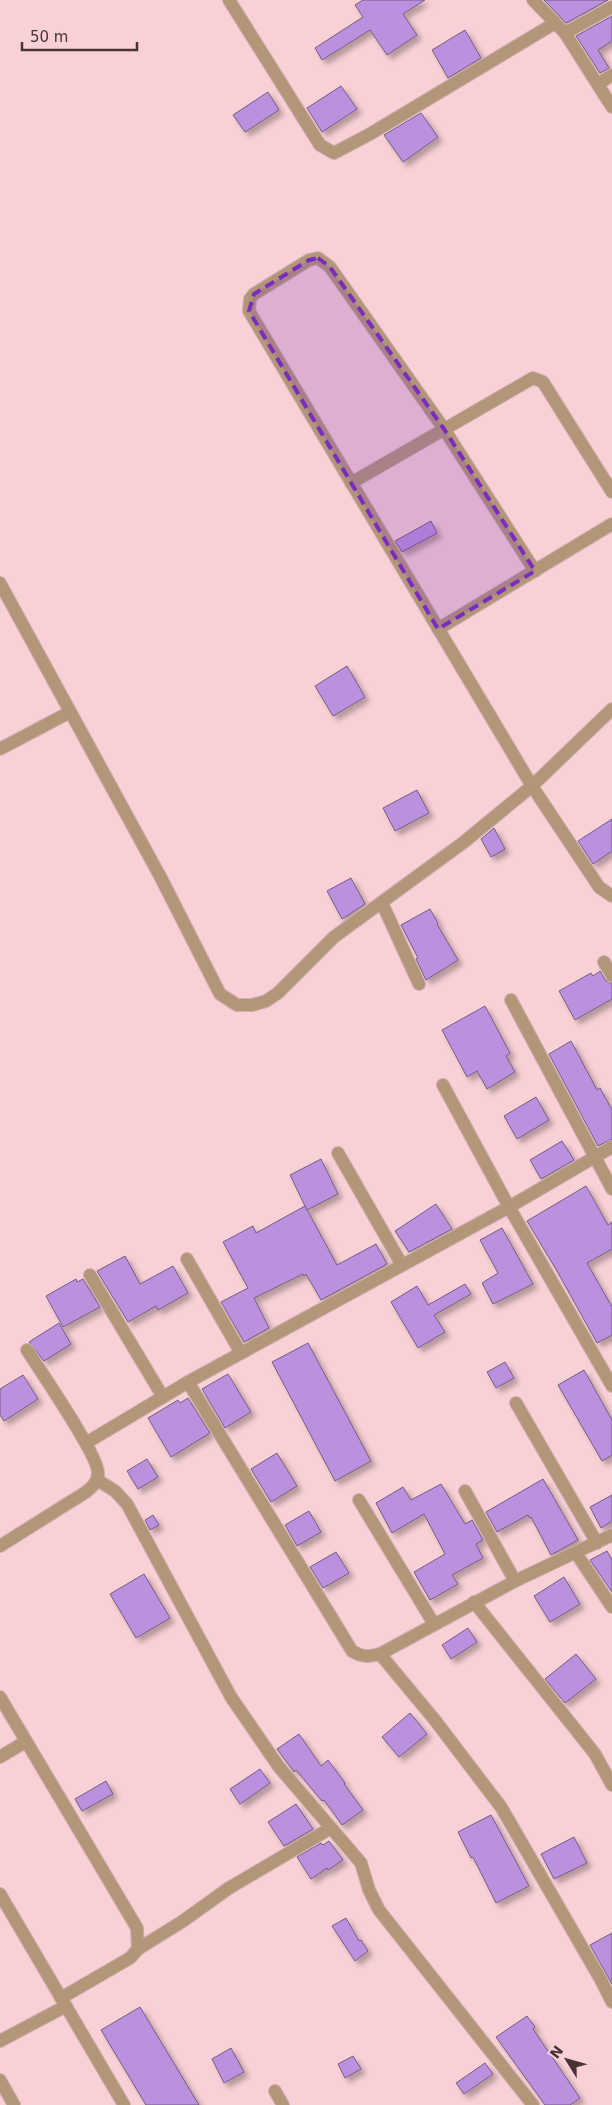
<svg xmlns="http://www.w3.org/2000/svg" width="612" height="2105" viewBox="0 0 612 2105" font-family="'DejaVu Sans',sans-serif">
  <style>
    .building { fill: #bb91df; stroke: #705e81; filter: url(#shadow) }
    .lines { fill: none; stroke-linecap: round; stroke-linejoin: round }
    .street-casing { stroke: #d1aeb3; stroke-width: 14 }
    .street { stroke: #b29678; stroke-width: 12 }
    .marked { fill: #7b2cbf; fill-opacity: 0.2; stroke: #7b2cbf; stroke-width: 4; stroke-dasharray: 10 6; stroke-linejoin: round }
  </style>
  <defs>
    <filter id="shadow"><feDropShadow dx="4.5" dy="4.5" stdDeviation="2.5" flood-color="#0004"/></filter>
  </defs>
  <rect width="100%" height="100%" fill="#f8d0d6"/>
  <!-- building -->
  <g class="building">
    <path d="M 363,0 L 425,0 L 403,14 L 417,35 L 387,55 L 370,30 L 322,60 L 315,48 L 363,17 L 355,5 Z"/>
    <path d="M 544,0 L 608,0 L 566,23 Z"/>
    <path d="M 612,16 L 612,41 L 598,50 L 609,68 L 600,73 L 576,36 Z"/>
    <path d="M 465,30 L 481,58 L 448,78 L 432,50 Z"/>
    <path d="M 341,86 L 357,109 L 322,132 L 307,108 Z"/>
    <path d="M 268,92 L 279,110 L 245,132 L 233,115 Z"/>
    <path d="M 421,113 L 438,137 L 403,162 L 384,135 Z"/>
    <path d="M 431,521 L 437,533 L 402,552 L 395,541 Z"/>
    <path d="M 347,666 L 365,697 L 333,716 L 315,686 Z"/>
    <path d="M 417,790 L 429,813 L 395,831 L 383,808 Z"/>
    <path d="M 612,819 L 612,851 L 593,864 L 578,841 Z"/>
    <path d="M 494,828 L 505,849 L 491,857 L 481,839 Z"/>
    <path d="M 351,878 L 365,904 L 342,919 L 327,891 Z"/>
    <path d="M 430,909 L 438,923 L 437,924 L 458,960 L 426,980 L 416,959 L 418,958 L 401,925 Z"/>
    <path d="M 600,971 L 605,980 L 612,984 L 612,999 L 575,1020 L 559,991 L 591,973 L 593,976 Z"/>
    <path d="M 485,1006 L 510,1053 L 506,1056 L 515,1072 L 487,1089 L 477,1071 L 467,1077 L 442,1030 Z"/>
    <path d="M 571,1041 L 597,1090 L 600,1088 L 612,1110 L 612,1139 L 598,1146 L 549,1054 Z"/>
    <path d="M 536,1097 L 549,1120 L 517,1139 L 504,1116 Z"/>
    <path d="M 562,1141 L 574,1160 L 541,1179 L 530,1160 Z"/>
    <path d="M 321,1159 L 338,1194 L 307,1210 L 290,1175 Z"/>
    <path d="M 586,1186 L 608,1225 L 612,1222 L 612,1249 L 587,1263 L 612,1307 L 612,1335 L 597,1343 L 557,1271 L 527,1221 Z"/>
    <path d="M 436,1204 L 452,1229 L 409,1252 L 395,1231 Z"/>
    <path d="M 305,1206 L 337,1265 L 376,1244 L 387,1264 L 321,1300 L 306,1274 L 304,1276 L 303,1274 L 254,1298 L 269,1328 L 244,1342 L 221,1302 L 248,1288 L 223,1242 L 253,1226 L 256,1233 Z"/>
    <path d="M 502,1228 L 533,1284 L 493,1304 L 482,1283 L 498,1273 L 480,1240 Z"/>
    <path d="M 125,1256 L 140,1284 L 173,1266 L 188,1293 L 158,1310 L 156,1306 L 128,1322 L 97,1271 Z"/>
    <path d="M 76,1279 L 77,1282 L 83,1279 L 100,1307 L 63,1327 L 46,1296 Z"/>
    <path d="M 465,1284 L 471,1294 L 434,1315 L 445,1332 L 418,1348 L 391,1302 L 417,1286 L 428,1305 Z"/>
    <path d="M 59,1323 L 71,1344 L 44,1361 L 29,1342 Z"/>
    <path d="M 308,1343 L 371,1461 L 335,1481 L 272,1362 Z"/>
    <path d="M 505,1362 L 514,1378 L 496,1388 L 487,1372 Z"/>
    <path d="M 584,1370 L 612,1420 L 612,1455 L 602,1461 L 558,1385 Z"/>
    <path d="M 228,1374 L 251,1412 L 225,1428 L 202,1389 Z"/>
    <path d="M 23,1375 L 38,1399 L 4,1421 L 0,1415 L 0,1389 Z"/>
    <path d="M 188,1398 L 210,1433 L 171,1457 L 148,1418 L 178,1400 L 180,1403 Z"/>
    <path d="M 277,1453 L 297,1486 L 271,1502 L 251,1469 Z"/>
    <path d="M 147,1459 L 158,1477 L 138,1489 L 127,1471 Z"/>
    <path d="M 543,1479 L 578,1540 L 551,1555 L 531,1517 L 530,1518 L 528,1515 L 497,1532 L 486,1512 Z"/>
    <path d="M 441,1484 L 465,1524 L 472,1520 L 483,1540 L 476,1544 L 483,1558 L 452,1575 L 458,1584 L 430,1600 L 414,1572 L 445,1554 L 424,1514 L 392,1533 L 376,1503 L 403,1487 L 411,1500 Z"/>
    <path d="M 612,1495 L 612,1521 L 601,1528 L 590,1507 Z"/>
    <path d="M 309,1511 L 321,1532 L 297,1546 L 285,1525 Z"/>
    <path d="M 153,1515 L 159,1525 L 150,1530 L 145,1520 Z"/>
    <path d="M 607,1551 L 612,1560 L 612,1592 L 590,1560 Z"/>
    <path d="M 336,1552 L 349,1573 L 323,1588 L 310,1567 Z"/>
    <path d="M 144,1574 L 170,1618 L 136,1638 L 110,1594 Z"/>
    <path d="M 564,1577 L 580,1604 L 550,1622 L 534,1596 Z"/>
    <path d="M 468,1628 L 477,1642 L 451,1659 L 442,1645 Z"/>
    <path d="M 576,1654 L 596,1679 L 565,1703 L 545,1679 Z"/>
    <path d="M 410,1713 L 427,1734 L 399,1757 L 382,1737 Z"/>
    <path d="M 299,1734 L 321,1766 L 328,1760 L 345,1783 L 344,1784 L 363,1810 L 342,1825 L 324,1800 L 322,1801 L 296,1770 L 294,1772 L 277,1749 Z"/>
    <path d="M 260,1769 L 270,1783 L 240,1804 L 230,1789 Z"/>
    <path d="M 106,1781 L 113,1794 L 82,1811 L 75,1799 Z"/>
    <path d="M 296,1804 L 313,1829 L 284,1846 L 268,1822 Z"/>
    <path d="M 491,1815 L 529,1886 L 496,1903 L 473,1857 L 471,1858 L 458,1832 Z"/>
    <path d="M 574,1837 L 587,1863 L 554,1879 L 541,1854 Z"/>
    <path d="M 329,1841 L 343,1860 L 328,1870 L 327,1868 L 311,1879 L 297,1857 L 321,1843 L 323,1845 Z"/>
    <path d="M 346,1918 L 359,1941 L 361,1940 L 368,1951 L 355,1961 L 332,1926 Z"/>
    <path d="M 612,1933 L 612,1984 L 590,1945 Z"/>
    <path d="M 140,2007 L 199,2105 L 146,2105 L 101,2030 Z"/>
    <path d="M 527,2016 L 535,2027 L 533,2029 L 580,2098 L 570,2105 L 545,2105 L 496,2037 Z"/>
    <path d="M 231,2048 L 244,2072 L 224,2083 L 212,2059 Z"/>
    <path d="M 353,2056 L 361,2069 L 345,2078 L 338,2064 Z"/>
    <path d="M 485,2063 L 493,2074 L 464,2094 L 456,2083 Z"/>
  </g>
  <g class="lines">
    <defs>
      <g id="street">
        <path d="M 229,0 L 320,145 L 334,153 L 370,134 L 555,23"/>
        <path d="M 533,0 L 565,33 L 612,107"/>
        <path d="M 565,33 L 612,7"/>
        <path d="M 598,84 L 612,75"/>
        <path d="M 351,483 L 533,378 L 543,382 L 612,492"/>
        <path d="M 535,571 L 444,429 L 330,267 L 318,258 L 309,260 L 254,294 L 250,299 L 249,311 L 532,786 L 599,887 L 612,896"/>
        <path d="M 0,583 L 161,878 L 220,994 L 237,1005 L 252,1005 L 266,1001 L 278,993 L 334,937 L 464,842 L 532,786 L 612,709"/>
        <path d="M 438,629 L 612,524"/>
        <path d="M 0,749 L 70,712"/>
        <path d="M 382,903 L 419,984"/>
        <path d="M 604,962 L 612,976"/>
        <path d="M 511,1000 L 612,1189"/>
        <path d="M 443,1085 L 509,1207 L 612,1386"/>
        <path d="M 338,1153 L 402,1265"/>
        <path d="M 187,1259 L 241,1353"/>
        <path d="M 90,1275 L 163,1397"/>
        <path d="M 188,1382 L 352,1651 C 362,1657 368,1657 380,1654 L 515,1581 L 612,1535"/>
        <path d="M 516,1403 L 597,1543"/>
        <path d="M 86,1443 L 188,1382 L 509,1207 L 612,1147"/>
        <path d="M 97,1480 L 115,1491 L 127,1504 L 231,1697 L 279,1767 L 361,1863 L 369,1890 L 379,1910 L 533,2105"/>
        <path d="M 465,1491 L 515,1581"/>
        <path d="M 359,1500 L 434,1624"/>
        <path d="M 0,1546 L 86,1492 C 92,1487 98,1482 98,1473 C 99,1456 39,1369 27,1350"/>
        <path d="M 576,1553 L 612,1607"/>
        <path d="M 474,1602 L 595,1754 L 612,1785"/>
        <path d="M 380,1654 L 434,1719 L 501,1807 L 601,1980 L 612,2002"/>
        <path d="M 0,1697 L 137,1928 L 138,1949 L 130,1958 L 61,1998"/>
        <path d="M 0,1757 L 25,1742"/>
        <path d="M 0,1894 L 124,2105"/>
        <path d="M 138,1949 L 183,1921 L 229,1888 L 331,1828"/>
        <path d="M 0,2041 L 66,2006"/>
        <path d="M 0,2080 L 14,2105"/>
        <path d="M 275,2091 L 283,2105"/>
      </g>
    </defs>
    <!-- street casing -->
    <use href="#street" class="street-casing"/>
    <!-- street -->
    <use href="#street" class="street"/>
  </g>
  <!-- marked area -->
  <path class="marked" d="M 318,258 L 330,267 L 444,429 L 535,571 L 438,629 L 249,311 L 254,294 L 309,260 Z"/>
  <!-- north arrow -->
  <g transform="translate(567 2060) rotate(307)" stroke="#f8d0d6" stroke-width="4" paint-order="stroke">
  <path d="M0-4L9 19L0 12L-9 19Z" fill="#483437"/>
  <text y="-8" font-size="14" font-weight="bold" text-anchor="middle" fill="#483437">N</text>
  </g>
  <!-- scale -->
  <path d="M22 42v8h115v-8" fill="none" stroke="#483437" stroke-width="2.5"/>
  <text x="30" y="42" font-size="15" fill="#483437" stroke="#f8d0d6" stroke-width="4" paint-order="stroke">50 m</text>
</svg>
